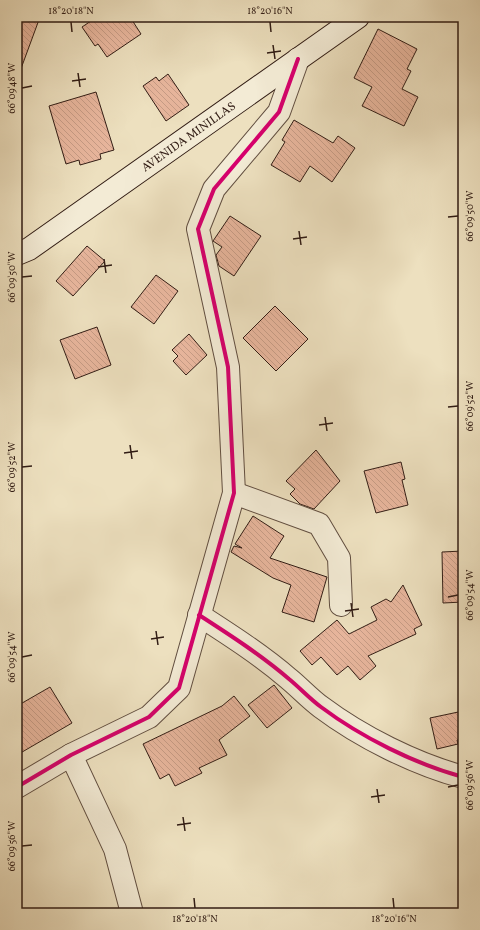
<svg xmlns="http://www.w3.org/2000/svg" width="480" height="930" viewBox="0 0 480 930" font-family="Vollkorn,serif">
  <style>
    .building { fill: url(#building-back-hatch); stroke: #321d15 }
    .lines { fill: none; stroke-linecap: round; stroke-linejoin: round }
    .street-casing { stroke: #614e40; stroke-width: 24 }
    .secondary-casing { stroke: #321d15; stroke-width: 24 }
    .street { stroke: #f3ebd5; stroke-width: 22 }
    .secondary { stroke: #f3ebd5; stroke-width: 22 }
    .cycleway-casing { stroke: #f3ebd5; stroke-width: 6 }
    .cycleway { stroke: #d6006c; stroke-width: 4 }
    .ticks { fill: none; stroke: #321d15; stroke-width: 1.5 }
    .labels { text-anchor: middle; stroke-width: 4; stroke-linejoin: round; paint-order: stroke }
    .street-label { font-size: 12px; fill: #321d15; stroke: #f3ebd5 }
    .neatline { fill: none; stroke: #321d15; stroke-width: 1.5 }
    .ticks-label { font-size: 10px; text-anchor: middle; fill: #321d15 }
  </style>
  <defs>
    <pattern id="building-back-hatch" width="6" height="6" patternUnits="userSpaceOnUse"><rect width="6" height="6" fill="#e8b69d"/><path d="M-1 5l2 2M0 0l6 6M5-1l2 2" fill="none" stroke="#c79c86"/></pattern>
  </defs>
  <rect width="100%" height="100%" fill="#ede0bf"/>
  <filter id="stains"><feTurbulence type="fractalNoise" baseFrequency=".005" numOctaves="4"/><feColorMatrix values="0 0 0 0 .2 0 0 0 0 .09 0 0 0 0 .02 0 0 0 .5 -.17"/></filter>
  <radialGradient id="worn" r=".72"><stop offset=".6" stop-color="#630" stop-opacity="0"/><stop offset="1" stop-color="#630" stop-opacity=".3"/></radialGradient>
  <!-- building -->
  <g class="building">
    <path d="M 17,17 L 40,17 L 19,74 L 17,74 Z"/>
    <path d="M 97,17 L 130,17 L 141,34 L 107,57 L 98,44 L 95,46 L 82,27 Z"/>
    <path d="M 378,29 L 417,49 L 407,69 L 411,71 L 402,89 L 418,97 L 404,126 L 362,106 L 372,87 L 354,78 Z"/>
    <path d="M 168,74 L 189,105 L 166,121 L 143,86 L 156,77 L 159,81 Z"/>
    <path d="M 96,92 L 114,150 L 100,154 L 101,159 L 80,165 L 79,160 L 66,164 L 49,106 Z"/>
    <path d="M 294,120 L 333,143 L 338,136 L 355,148 L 332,182 L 310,166 L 300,182 L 271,165 L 285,142 L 282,140 Z"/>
    <path d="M 230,216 L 261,236 L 234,276 L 219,266 L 216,255 L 222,247 L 213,241 Z"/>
    <path d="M 87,246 L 105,261 L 73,296 L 56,281 Z"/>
    <path d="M 156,275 L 178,291 L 154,324 L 131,307 Z"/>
    <path d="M 275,306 L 308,339 L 276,371 L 243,338 Z"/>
    <path d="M 97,327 L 111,365 L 75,379 L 60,340 Z"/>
    <path d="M 189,334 L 207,355 L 186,375 L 173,361 L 178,356 L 172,350 Z"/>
    <path d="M 316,450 L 340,481 L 314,509 L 300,504 L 290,494 L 295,489 L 286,481 Z"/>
    <path d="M 401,462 L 405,479 L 402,480 L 408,505 L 376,513 L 364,471 Z"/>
    <path d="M 253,516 L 284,536 L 270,558 L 327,577 L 314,622 L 282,612 L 291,585 L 273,578 L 231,552 L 234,546 L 242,548 L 235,544 Z"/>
    <path d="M 463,551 L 463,602 L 443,603 L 442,552 Z"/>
    <path d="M 403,585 L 422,625 L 414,629 L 416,634 L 368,656 L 376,666 L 360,680 L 348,666 L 337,675 L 321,657 L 312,665 L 300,651 L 337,620 L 349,634 L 377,620 L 371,607 L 386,599 L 391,602 Z"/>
    <path d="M 274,685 L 292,708 L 267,728 L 248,705 Z"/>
    <path d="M 50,687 L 72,723 L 17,755 L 17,706 Z"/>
    <path d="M 234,696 L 250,716 L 219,740 L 227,755 L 199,768 L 202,773 L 175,786 L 169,774 L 160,779 L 143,744 L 222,706 Z"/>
    <path d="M 463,711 L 463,739 L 457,740 L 458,744 L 437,749 L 430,718 Z"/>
  </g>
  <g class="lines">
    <defs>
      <g id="street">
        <path d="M 234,493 L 319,524 L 339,558 L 341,605"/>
        <path d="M 199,615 C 230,635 261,655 289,679 C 300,688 310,699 321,707 C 361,737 415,764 463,777"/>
        <path d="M 71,755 L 115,849 L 132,913"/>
        <path d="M 17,787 L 71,755 L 149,717 L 179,688 L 234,493 L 228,367 L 198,229 L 214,189 L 279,112 L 298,59"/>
      </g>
      <g id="secondary">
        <path id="s1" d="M 17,254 L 29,249 L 358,17"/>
      </g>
    </defs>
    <!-- street casing -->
    <use href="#street" class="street-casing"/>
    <!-- secondary casing -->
    <use href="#secondary" class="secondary-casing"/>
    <!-- street -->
    <use href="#street" class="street"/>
    <!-- secondary -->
    <use href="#secondary" class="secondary"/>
    <defs>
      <g id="cycleway">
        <path d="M 199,615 C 230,635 261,655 289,679 C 300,688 310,699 321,707 C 361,737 415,764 463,777"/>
        <path d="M 17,787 L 71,755 L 149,717 L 179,688 L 234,493 L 228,367 L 198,229 L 214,189 L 279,112 L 298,59"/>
      </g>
    </defs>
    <!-- cycleway casing -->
    <use href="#cycleway" class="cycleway-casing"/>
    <!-- cycleway -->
    <use href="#cycleway" class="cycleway"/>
  </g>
  <!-- ticks -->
  <path class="ticks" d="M 71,22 L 72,32M 270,22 L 271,32M 273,45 L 275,59M 267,53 L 281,51M 78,73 L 80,87M 72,81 L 86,79M 22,88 L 32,86M 448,217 L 458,216M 299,231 L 301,245M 293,239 L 307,237M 104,259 L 106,273M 98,267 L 112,265M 22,277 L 32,276M 448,407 L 458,406M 325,417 L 327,431M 319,425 L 333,423M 130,445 L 132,459M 124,453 L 138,451M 22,467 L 32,466M 448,597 L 458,595M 351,603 L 353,617M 345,611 L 359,609M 156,631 L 158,645M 151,639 L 164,637M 22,657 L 32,655M 448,787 L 458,785M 377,789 L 379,803M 371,797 L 385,795M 183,817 L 185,831M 177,825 L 191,823M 22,846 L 32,845M 194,898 L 195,908M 393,898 L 394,908"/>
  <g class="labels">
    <!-- street labels -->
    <g class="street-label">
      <text dy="4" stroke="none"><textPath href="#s1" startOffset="208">AVENIDA MINILLAS</textPath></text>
    </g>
  </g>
  <!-- margin -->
  <rect width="480" height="930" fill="none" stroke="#ede0bf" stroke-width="44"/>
  <rect x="22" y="22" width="436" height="886" class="neatline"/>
  <g class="ticks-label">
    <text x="71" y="14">18°20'18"N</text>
    <text x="270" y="14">18°20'16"N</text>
    <text transform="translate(11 88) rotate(-90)" y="4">66°09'48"W</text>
    <text transform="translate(469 216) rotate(-90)" y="4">66°09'50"W</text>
    <text transform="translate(11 277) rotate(-90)" y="4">66°09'50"W</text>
    <text transform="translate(469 406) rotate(-90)" y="4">66°09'52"W</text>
    <text transform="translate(11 467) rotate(-90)" y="4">66°09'52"W</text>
    <text transform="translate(469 595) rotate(-90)" y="4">66°09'54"W</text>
    <text transform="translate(11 657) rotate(-90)" y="4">66°09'54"W</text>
    <text transform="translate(469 785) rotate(-90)" y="4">66°09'56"W</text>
    <text transform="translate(11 846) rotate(-90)" y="4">66°09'56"W</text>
    <text x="195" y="922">18°20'18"N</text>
    <text x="394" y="922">18°20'16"N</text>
  </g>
  <rect width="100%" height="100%" filter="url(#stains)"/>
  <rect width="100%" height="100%" fill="url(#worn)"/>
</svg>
